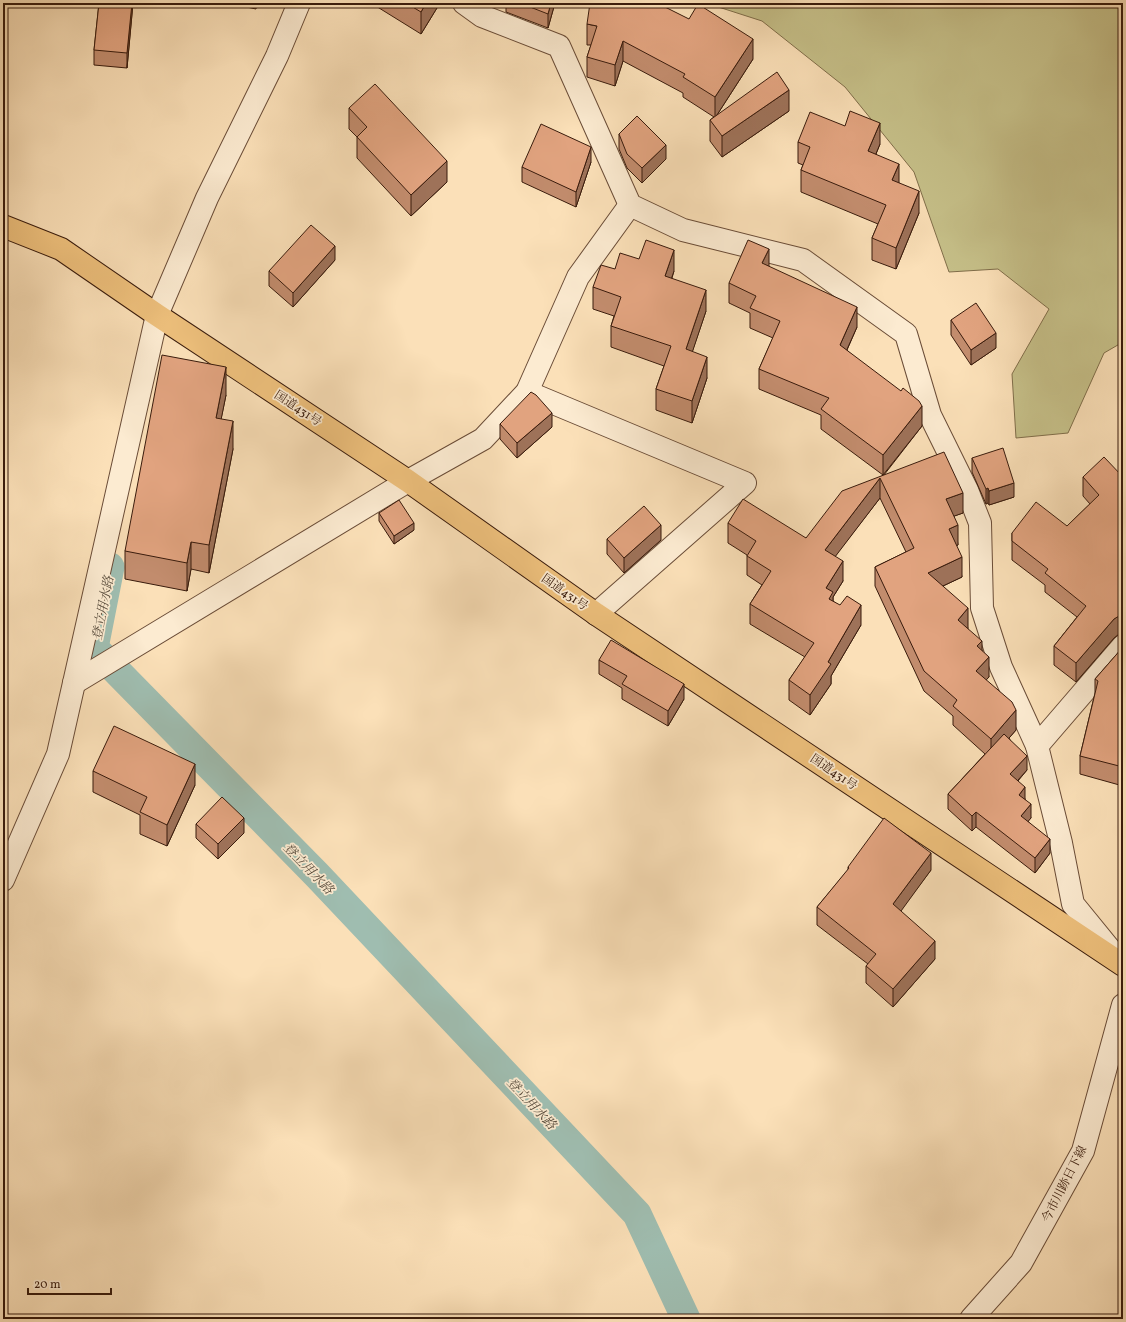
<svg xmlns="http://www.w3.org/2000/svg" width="1126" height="1322" viewBox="0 0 1126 1322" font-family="Vollkorn,'Noto Serif JP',serif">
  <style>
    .green { fill: #c6c089; stroke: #806e4a }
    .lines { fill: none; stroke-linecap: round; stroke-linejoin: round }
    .canal { stroke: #9fbdb0; stroke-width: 29 }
    .minor-casing { stroke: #6a4c37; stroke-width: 24 }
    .tertiary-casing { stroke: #6a4c37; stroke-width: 24 }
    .trunk-casing { stroke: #391b0c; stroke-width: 24 }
    .minor { stroke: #fcebd1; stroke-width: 22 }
    .tertiary { stroke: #fcebd1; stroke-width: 22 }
    .trunk { stroke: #eec07c; stroke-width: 22 }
    .wall { fill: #c28c6d; stroke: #391b0c }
    .shaded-wall { fill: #9e7259; stroke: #391b0c }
    .building { fill: #e1a37f; stroke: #391b0c }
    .labels { text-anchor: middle; stroke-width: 3.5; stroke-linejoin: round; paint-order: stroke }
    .street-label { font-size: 12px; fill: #391b0c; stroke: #fcebd1 }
    .water-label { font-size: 13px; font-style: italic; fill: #584c3d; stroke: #fcebd1 }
  </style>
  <rect width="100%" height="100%" fill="#fbe0b8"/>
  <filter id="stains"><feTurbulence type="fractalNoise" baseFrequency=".005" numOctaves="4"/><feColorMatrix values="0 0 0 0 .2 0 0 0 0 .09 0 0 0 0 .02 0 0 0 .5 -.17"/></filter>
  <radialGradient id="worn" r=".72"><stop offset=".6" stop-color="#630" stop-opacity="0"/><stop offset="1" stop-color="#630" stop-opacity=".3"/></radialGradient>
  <!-- green -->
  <path class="green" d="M 706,3 L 1123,3 L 1123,342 L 1104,353 L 1068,433 L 1016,438 L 1012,374 L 1049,309 L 998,269 L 949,272 L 914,172 L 845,87 L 762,21 Z"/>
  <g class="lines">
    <!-- canal -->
    <path class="canal" d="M 110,567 L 94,648 L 317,875 L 637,1214 L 686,1319"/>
    <defs>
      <g id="minor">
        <path d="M 464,3 L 482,16 L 559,46 L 630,205 L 683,230 L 803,260 L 906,334 L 930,415 L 967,490 L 980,523 L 982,608 L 1001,667 L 1037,746 L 1061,843 L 1073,904 L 1117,958"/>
        <path d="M 527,392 L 745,483 L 596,614"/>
        <path d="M 74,683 L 408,481 L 483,439 L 527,392 L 578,277 L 630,205"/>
        <path d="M 1037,746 L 1123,646"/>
        <path d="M 3,880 L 58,754 L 157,315 L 207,198 L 277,56 L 299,3"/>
      </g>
      <path id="tertiary" d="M 971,1319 L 1021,1263 L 1083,1151 L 1123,1005"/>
      <path id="trunk" d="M 3,226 L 61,249 L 157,315 L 408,481 L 596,614 L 1123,965"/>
    </defs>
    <!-- minor casing -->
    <use href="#minor" class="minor-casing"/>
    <!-- tertiary casing -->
    <use href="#tertiary" class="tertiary-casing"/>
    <!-- trunk casing -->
    <use href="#trunk" class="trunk-casing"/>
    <!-- minor -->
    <use href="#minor" class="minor"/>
    <!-- tertiary -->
    <use href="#tertiary" class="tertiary"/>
    <!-- trunk -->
    <use href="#trunk" class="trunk"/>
  </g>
  <!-- wall -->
  <g class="wall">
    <path d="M 99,3 L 133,3 L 127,68 L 94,65 L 94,50 Z"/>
    <path d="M 228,3 L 257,3 L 256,9 Z"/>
    <path d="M 263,3 L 285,3 L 284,7 Z"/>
    <path d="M 371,3 L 440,3 L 421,34 Z"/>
    <path d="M 506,3 L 555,3 L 548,28 L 506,12 Z"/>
    <path d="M 587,24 L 753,59 L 717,115 L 789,111 L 722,157 L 710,141 L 710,120 L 714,117 L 683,97 L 683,93 L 623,61 L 615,86 L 587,77 L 587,57 L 591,45 L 587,45 Z"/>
    <path d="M 349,108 L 447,182 L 411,216 L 357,158 L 357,137 L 349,129 Z"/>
    <path d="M 619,134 L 666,159 L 642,183 L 627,168 L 619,149 Z"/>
    <path d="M 798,142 L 880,144 L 876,154 L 899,183 L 919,213 L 896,269 L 872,260 L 872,238 L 878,224 L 801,192 L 801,170 L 803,165 L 798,163 Z"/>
    <path d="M 591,162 L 576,207 L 522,182 L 522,167 Z"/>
    <path d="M 335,260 L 293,307 L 269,286 L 269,271 Z"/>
    <path d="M 769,267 L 857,327 L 847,350 L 922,426 L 884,475 L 963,513 L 954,516 L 958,545 L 956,546 L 962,577 L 943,586 L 968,628 L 968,629 L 982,650 L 989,677 L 986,680 L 1016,730 L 1009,738 L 1027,770 L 1018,781 L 1025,799 L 1031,818 L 1028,821 L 1050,853 L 1035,873 L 976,827 L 972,831 L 948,809 L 948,794 L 985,754 L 953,725 L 953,716 L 924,691 L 875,586 L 875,567 L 906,552 L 880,498 L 835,556 L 843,581 L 833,597 L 833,601 L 861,625 L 831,676 L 831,684 L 810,715 L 789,700 L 789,680 L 805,657 L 750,624 L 750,604 L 762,585 L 747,575 L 747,555 L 728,543 L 728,523 L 806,538 L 883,475 L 821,429 L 821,415 L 759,389 L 759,369 L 773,338 L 750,328 L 750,313 L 729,303 L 729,283 Z"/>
    <path d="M 674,271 L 672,278 L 706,311 L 692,352 L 707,378 L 692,423 L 656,410 L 656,389 L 664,366 L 611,347 L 611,326 L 614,316 L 593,309 L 593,287 Z"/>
    <path d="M 951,320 L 996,348 L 971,365 L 951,335 Z"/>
    <path d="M 226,395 L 221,419 L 233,449 L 209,573 L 191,569 L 187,591 L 125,579 L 125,551 Z"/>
    <path d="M 500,424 L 552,427 L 517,458 L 500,439 Z"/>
    <path d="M 972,458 L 1014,497 L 989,505 L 988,503 L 986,504 L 972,472 Z"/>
    <path d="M 1083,477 L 1123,477 L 1123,634 L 1119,634 L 1114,638 L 1076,682 L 1054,665 L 1054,646 L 1077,617 L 1045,592 L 1045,585 L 1012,560 L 1012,533 L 1067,526 L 1090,504 L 1083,496 Z"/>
    <path d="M 379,513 L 414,530 L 394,544 L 379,521 Z"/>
    <path d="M 607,539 L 661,540 L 624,573 L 607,554 Z"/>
    <path d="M 1123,647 L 1123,786 L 1080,774 L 1080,756 L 1095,693 L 1095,679 Z"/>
    <path d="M 599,660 L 684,699 L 668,726 L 622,699 L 622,688 L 599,674 Z"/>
    <path d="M 93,771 L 195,785 L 167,846 L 140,834 L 140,815 L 93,792 Z"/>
    <path d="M 196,824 L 244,833 L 218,859 L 196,838 Z"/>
    <path d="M 848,867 L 931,870 L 900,911 L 935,959 L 893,1007 L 866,983 L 866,966 L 868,964 L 817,925 L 817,907 L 848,870 Z"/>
  </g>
  <!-- shaded-wall -->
  <g class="shaded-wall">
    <path d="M 132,3 L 133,3 L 127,68 L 127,53 Z"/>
    <path d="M 426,3 L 440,3 L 421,34 L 421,12 Z"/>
    <path d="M 551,3 L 555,3 L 548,28 L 548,14 Z"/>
    <path d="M 753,39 L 753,59 L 715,118 L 715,97 Z"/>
    <path d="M 623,41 L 623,61 L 615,86 L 615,65 Z"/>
    <path d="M 789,90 L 789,111 L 722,157 L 722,136 Z"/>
    <path d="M 880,123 L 880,144 L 868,173 L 868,151 Z"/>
    <path d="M 666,145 L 666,159 L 642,183 L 642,168 Z"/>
    <path d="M 591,147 L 591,162 L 576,207 L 576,192 Z"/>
    <path d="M 447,161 L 447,182 L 411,216 L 411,195 Z"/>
    <path d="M 899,164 L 899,185 L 892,180 Z"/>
    <path d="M 919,191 L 919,213 L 896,269 L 896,248 Z"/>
    <path d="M 335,246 L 335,260 L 293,307 L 293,293 Z"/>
    <path d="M 769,249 L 769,269 L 762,263 Z"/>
    <path d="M 674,250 L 674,271 L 665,297 L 665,276 Z"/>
    <path d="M 706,290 L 706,311 L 686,371 L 686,349 Z"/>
    <path d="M 857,307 L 857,327 L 840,365 L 840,345 Z"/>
    <path d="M 996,333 L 996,348 L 971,365 L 971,350 Z"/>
    <path d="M 707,357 L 707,378 L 692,423 L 692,401 Z"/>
    <path d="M 226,367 L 226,395 L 216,445 L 216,418 Z"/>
    <path d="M 922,406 L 922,426 L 883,475 L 883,455 Z"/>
    <path d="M 552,413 L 552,427 L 517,458 L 517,443 Z"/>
    <path d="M 233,421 L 233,449 L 209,573 L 209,545 Z"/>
    <path d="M 880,478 L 880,498 L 825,570 L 825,550 Z"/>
    <path d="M 1014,483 L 1014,497 L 989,505 L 989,491 Z"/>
    <path d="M 988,488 L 988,503 L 986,504 L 986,489 Z"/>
    <path d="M 963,493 L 963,513 L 946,519 L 946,499 Z"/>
    <path d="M 414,523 L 414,530 L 394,544 L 394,536 Z"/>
    <path d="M 661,525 L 661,540 L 624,573 L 624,558 Z"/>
    <path d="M 958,525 L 958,545 L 949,549 L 949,529 Z"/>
    <path d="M 191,542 L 191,569 L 187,591 L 187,563 Z"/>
    <path d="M 962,557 L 962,577 L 928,593 L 928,573 Z"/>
    <path d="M 843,561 L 843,581 L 833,597 L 833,612 L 826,588 Z"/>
    <path d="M 861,605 L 861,625 L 831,676 L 831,684 L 810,715 L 810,695 L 828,662 Z"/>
    <path d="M 968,608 L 968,628 L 958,640 L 958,620 Z"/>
    <path d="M 1119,616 L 1119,634 L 1114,638 L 1076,682 L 1076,663 L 1114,619 Z"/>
    <path d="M 982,641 L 982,661 L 977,646 Z"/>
    <path d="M 989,657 L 989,677 L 976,691 L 976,671 Z"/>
    <path d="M 684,684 L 684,699 L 668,726 L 668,711 Z"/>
    <path d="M 1016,710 L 1016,730 L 991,759 L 991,739 Z"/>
    <path d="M 1027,756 L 1027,770 L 1010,789 L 1010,774 Z"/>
    <path d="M 195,764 L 195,785 L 167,846 L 167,825 Z"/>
    <path d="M 1025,787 L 1025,801 L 1019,795 Z"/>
    <path d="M 1031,804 L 1031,818 L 1021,830 L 1021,816 Z"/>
    <path d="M 976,812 L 976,827 L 972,831 L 972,816 Z"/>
    <path d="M 244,818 L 244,833 L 218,859 L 218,844 Z"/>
    <path d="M 1050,839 L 1050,853 L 1035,873 L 1035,858 Z"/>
    <path d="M 931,853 L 931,870 L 893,922 L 893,904 Z"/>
    <path d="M 935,941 L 935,959 L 893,1007 L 893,989 Z"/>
  </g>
  <!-- building -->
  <g class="building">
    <path d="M 99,3 L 132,3 L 127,53 L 94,50 Z"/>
    <path d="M 406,3 L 426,3 L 421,12 Z"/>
    <path d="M 520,3 L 551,3 L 548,14 Z"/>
    <path d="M 590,3 L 657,3 L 689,19 L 698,4 L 753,39 L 715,97 L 683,77 L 685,74 L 623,41 L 615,65 L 587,57 L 597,26 L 587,24 Z"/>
    <path d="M 777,72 L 789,90 L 722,136 L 710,120 Z"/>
    <path d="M 375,84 L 447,161 L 411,195 L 357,137 L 367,127 L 349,108 Z"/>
    <path d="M 850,111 L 880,123 L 868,151 L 899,164 L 892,180 L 919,191 L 896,248 L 872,238 L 886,205 L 801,170 L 810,147 L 798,142 L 810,112 L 845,126 Z"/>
    <path d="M 637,116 L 666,145 L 642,168 L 627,154 L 619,134 Z"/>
    <path d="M 541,124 L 591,147 L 576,192 L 522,167 Z"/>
    <path d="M 311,225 L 335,246 L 293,293 L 269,271 Z"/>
    <path d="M 646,240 L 674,250 L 665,276 L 706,290 L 686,349 L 707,357 L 692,401 L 656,389 L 671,346 L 611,326 L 621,297 L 593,287 L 601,265 L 615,269 L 620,253 L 639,259 Z"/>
    <path d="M 748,240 L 769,249 L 762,263 L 857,307 L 840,345 L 901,391 L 903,388 L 919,401 L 922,406 L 883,455 L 821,409 L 829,398 L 759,369 L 780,321 L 750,308 L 756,296 L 729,283 Z"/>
    <path d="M 976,303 L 996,333 L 971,350 L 951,320 Z"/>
    <path d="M 162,355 L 226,367 L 216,418 L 233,421 L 209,545 L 191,542 L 187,563 L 125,551 Z"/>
    <path d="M 531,392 L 536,395 L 552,413 L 517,443 L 500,424 Z"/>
    <path d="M 1003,448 L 1014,483 L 989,491 L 988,488 L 986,489 L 972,458 Z"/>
    <path d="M 944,452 L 963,493 L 946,499 L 958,525 L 949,529 L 962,557 L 928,573 L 968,608 L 958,620 L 982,641 L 977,646 L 989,657 L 976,671 L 1012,702 L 1016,710 L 991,739 L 953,706 L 957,700 L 924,671 L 875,567 L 914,548 L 880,478 L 825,550 L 843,561 L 826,588 L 833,592 L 829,599 L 840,605 L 847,596 L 861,605 L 828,662 L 831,664 L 810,695 L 789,680 L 814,643 L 750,604 L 771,571 L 747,556 L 756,541 L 728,523 L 743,499 L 806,538 L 842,491 Z"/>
    <path d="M 1104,457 L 1123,477 L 1123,615 L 1119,616 L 1114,619 L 1076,663 L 1054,646 L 1086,606 L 1045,573 L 1048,569 L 1012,541 L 1012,533 L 1036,502 L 1067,526 L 1099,495 L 1083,477 Z"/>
    <path d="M 399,500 L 414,523 L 394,536 L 379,513 Z"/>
    <path d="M 644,506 L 661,525 L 624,558 L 607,539 Z"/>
    <path d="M 611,640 L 684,684 L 668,711 L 622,684 L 627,676 L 599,660 Z"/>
    <path d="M 1123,647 L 1123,767 L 1080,756 L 1098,681 L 1095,679 Z"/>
    <path d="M 114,726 L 195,764 L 167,825 L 140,812 L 147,797 L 93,771 Z"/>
    <path d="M 1004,734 L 1027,756 L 1010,774 L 1025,787 L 1019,795 L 1031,804 L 1021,816 L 1050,839 L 1035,858 L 976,812 L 972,816 L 948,794 Z"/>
    <path d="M 222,797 L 244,818 L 218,844 L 196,824 Z"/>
    <path d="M 884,818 L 931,853 L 893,904 L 935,941 L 893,989 L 866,966 L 876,954 L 817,907 L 849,868 L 848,867 Z"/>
  </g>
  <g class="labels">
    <!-- street labels -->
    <g class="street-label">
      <text transform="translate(298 408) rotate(33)" y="4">国道431号</text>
      <text transform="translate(565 592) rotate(35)" y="4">国道431号</text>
      <text transform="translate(834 772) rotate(34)" y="4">国道431号</text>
      <text transform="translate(1064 1184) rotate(-63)" y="4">今市川跡日下線</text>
    </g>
    <!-- water labels -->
    <g class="water-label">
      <text transform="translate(102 608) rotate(-79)" y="5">登立用水路</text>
      <text transform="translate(309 868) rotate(46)" y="5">登立用水路</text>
      <text transform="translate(532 1103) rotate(47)" y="5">登立用水路</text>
    </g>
  </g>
  <!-- margin -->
  <rect width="1126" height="1322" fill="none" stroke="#fbe0b8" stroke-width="16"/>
  <rect x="4" y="4" width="1118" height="1314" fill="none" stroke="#391b0c" stroke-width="2"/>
  <rect x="8" y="8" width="1110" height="1306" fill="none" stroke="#391b0c"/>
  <!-- scale -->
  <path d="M28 1288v6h83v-6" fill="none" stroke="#391b0c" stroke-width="2"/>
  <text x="34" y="1288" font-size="12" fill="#391b0c" stroke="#fcebd1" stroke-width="3" paint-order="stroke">20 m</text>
  <rect width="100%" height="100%" filter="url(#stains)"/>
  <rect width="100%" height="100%" fill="url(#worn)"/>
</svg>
